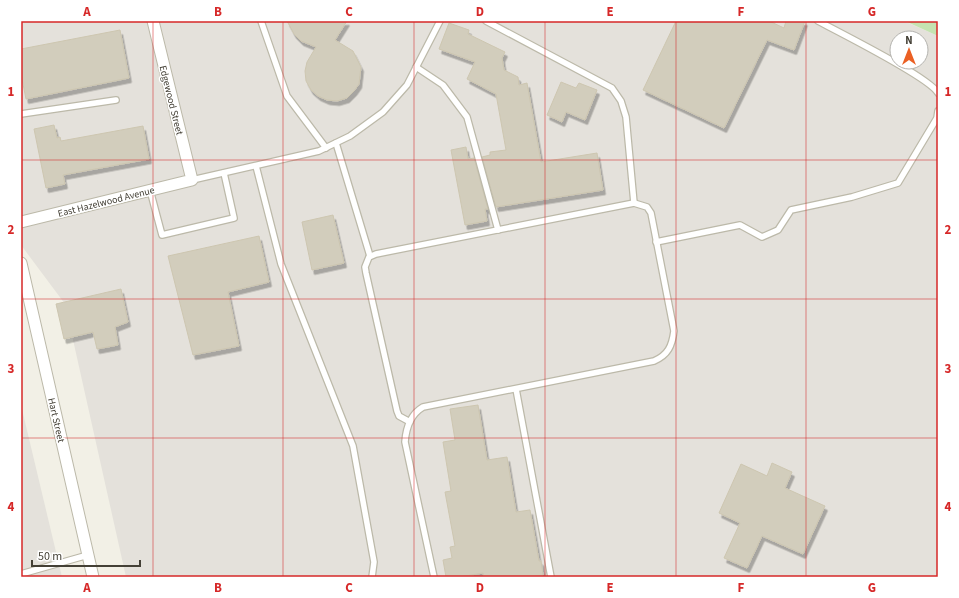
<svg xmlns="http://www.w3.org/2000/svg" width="959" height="598" viewBox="0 0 959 598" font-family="'Source Sans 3',sans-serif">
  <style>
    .industrial { fill: #e4e1db; fill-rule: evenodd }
    .green { fill: #c5e3b1 }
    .building { fill: #d2cdbc; stroke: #cdc6b0; filter: url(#shadow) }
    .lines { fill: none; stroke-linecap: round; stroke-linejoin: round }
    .service-casing { stroke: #bcb9a9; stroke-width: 8 }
    .minor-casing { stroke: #bcb9a9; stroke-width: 13 }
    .service { stroke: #fff; stroke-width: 5.5 }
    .minor { stroke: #fff; stroke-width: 11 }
    .grid { fill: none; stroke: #d62828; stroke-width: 1; stroke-opacity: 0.55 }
    .labels { text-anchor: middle; stroke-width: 3; stroke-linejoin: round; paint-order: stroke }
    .street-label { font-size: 10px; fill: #444036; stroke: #fff }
    .neatline { fill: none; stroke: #d62828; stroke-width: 1.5 }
    .grid-label { font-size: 13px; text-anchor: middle; font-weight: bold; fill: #d62828 }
  </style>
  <defs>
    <filter id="shadow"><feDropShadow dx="2.5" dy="4.5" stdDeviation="0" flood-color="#0004"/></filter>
  </defs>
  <rect width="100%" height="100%" fill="#f2f0e6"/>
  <!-- industrial -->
  <g class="industrial">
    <path d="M 21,21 L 904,21 L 938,36 L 938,577 L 126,577 L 65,304 L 21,245 ZM 897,38 L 921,38 L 921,62 L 897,62 Z"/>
    <path d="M 21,405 L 62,577 L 21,577 Z"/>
  </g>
  <!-- green -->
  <path class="green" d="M 905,21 L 938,21 L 938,36 Z"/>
  <!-- building -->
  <g class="building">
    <path d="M 287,21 L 347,21 L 335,40 L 353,51 L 361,67 L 359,84 L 354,91 L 347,98 L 337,101 L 327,100 L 318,96 L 311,90 L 306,81 L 305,71 L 307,62 L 316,47 L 301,41 L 294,34 Z"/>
    <path d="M 676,21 L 769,21 L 784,28 L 786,21 L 805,21 L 794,50 L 767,40 L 724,128 L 643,90 Z"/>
    <path d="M 449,23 L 469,30 L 468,34 L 505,52 L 502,58 L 504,70 L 518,77 L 519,85 L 527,83 L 541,162 L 597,153 L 603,190 L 496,207 L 482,157 L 490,155 L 490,152 L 506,150 L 496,94 L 467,79 L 475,62 L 439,49 Z"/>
    <path d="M 120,30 L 129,78 L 26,99 L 21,74 L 21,49 Z"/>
    <path d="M 561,82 L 576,88 L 579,83 L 597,90 L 585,120 L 566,112 L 562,122 L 547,115 Z"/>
    <path d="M 54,125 L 57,138 L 60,137 L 61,141 L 143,126 L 149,159 L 63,175 L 65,184 L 46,188 L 34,129 Z"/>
    <path d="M 466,147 L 468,159 L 474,158 L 488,209 L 485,209 L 487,221 L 465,225 L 451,150 Z"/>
    <path d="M 333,215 L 344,263 L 312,270 L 302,222 Z"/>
    <path d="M 259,236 L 269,282 L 228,292 L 239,346 L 193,355 L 168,256 Z"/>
    <path d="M 121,289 L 128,322 L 115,327 L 118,345 L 97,349 L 93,332 L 64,339 L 56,304 Z"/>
    <path d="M 478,405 L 487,460 L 507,457 L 516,512 L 530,510 L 539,561 L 541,561 L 543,575 L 532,577 L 484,577 L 483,573 L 460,577 L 446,577 L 443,560 L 452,558 L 450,547 L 455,546 L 445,492 L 451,491 L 443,442 L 455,440 L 450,409 Z"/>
    <path d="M 772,463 L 792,472 L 785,488 L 825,506 L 803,554 L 762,536 L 747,568 L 724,558 L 740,523 L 719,513 L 741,464 L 767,476 Z"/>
  </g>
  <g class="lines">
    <defs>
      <g id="service">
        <path d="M 261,21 L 287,96 L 326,148"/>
        <path d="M 486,21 L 612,88 L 621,101 L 626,117 L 634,203"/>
        <path d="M 818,21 C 840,33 929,77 938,93"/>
        <path d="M 416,67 L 443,85 L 467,117 L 498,230"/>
        <path d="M 21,114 L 116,100"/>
        <path d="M 336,143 L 370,256"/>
        <path d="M 256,166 L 281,264 L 353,446 L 374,562 L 372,577"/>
        <path d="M 192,180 L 319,151 L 350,136 L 383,112 L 407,85 L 440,21"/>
        <path d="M 150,190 L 162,235 L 234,218 L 224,173"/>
        <path d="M 656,242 L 740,225 L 762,237 L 778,230 L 791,210 L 852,197 L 898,183 L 937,118 L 938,111"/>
        <path d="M 516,389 L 551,577"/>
        <path d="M 410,422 L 399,416 L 397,411 L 366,273 L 365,267 L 369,257 L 376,254 L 634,203 L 647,207 L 651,213 L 674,331 C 672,346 668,355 654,361 L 423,407 C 411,414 406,428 405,442 L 434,577"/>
        <path d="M 21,574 L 88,555"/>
      </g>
      <g id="minor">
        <path d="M 21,222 L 192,180 L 153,21"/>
        <path d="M 21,263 L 93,577"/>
      </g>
    </defs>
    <!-- service casing -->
    <use href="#service" class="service-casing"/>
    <!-- minor casing -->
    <use href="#minor" class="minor-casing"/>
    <!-- service -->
    <use href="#service" class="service"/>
    <!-- minor -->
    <use href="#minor" class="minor"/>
  </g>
  <!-- grid -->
  <path class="grid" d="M 153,21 L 153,577M 283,21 L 283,577M 414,21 L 414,577M 545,21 L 545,577M 676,21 L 676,577M 806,21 L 806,577M 21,160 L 938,160M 21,299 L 938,299M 21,438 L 938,438"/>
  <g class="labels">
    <!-- street labels -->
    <g class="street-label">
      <text transform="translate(172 100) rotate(76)" y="4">Edgewood Street</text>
      <text transform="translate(106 201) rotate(-14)" y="4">East Hazelwood Avenue</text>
      <text transform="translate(57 420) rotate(77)" y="4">Hart Street</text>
    </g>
  </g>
  <!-- border -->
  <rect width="959" height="598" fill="none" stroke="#ffffff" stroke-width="44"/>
  <!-- north arrow -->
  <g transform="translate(909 50)"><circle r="19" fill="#ffffff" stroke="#b4b3af"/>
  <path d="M0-3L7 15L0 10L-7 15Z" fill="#eb6024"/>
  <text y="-6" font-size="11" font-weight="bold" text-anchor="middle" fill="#444036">N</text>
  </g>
  <!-- scale -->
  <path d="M32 560v6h108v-6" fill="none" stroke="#444036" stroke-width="2"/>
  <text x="38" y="560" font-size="12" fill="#444036" stroke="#ffffff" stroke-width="3" paint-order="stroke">50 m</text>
  <rect x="22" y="22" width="915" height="554" class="neatline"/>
  <g class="grid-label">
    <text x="87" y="16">A</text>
    <text x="218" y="16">B</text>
    <text x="349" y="16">C</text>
    <text x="480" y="16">D</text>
    <text x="610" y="16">E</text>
    <text x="741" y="16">F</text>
    <text x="872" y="16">G</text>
    <text x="11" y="96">1</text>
    <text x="948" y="96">1</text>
    <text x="11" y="234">2</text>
    <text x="948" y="234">2</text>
    <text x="11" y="373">3</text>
    <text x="948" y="373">3</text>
    <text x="11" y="511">4</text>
    <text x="948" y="511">4</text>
    <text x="87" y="592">A</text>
    <text x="218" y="592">B</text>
    <text x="349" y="592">C</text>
    <text x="480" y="592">D</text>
    <text x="610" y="592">E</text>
    <text x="741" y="592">F</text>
    <text x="872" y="592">G</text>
  </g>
</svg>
